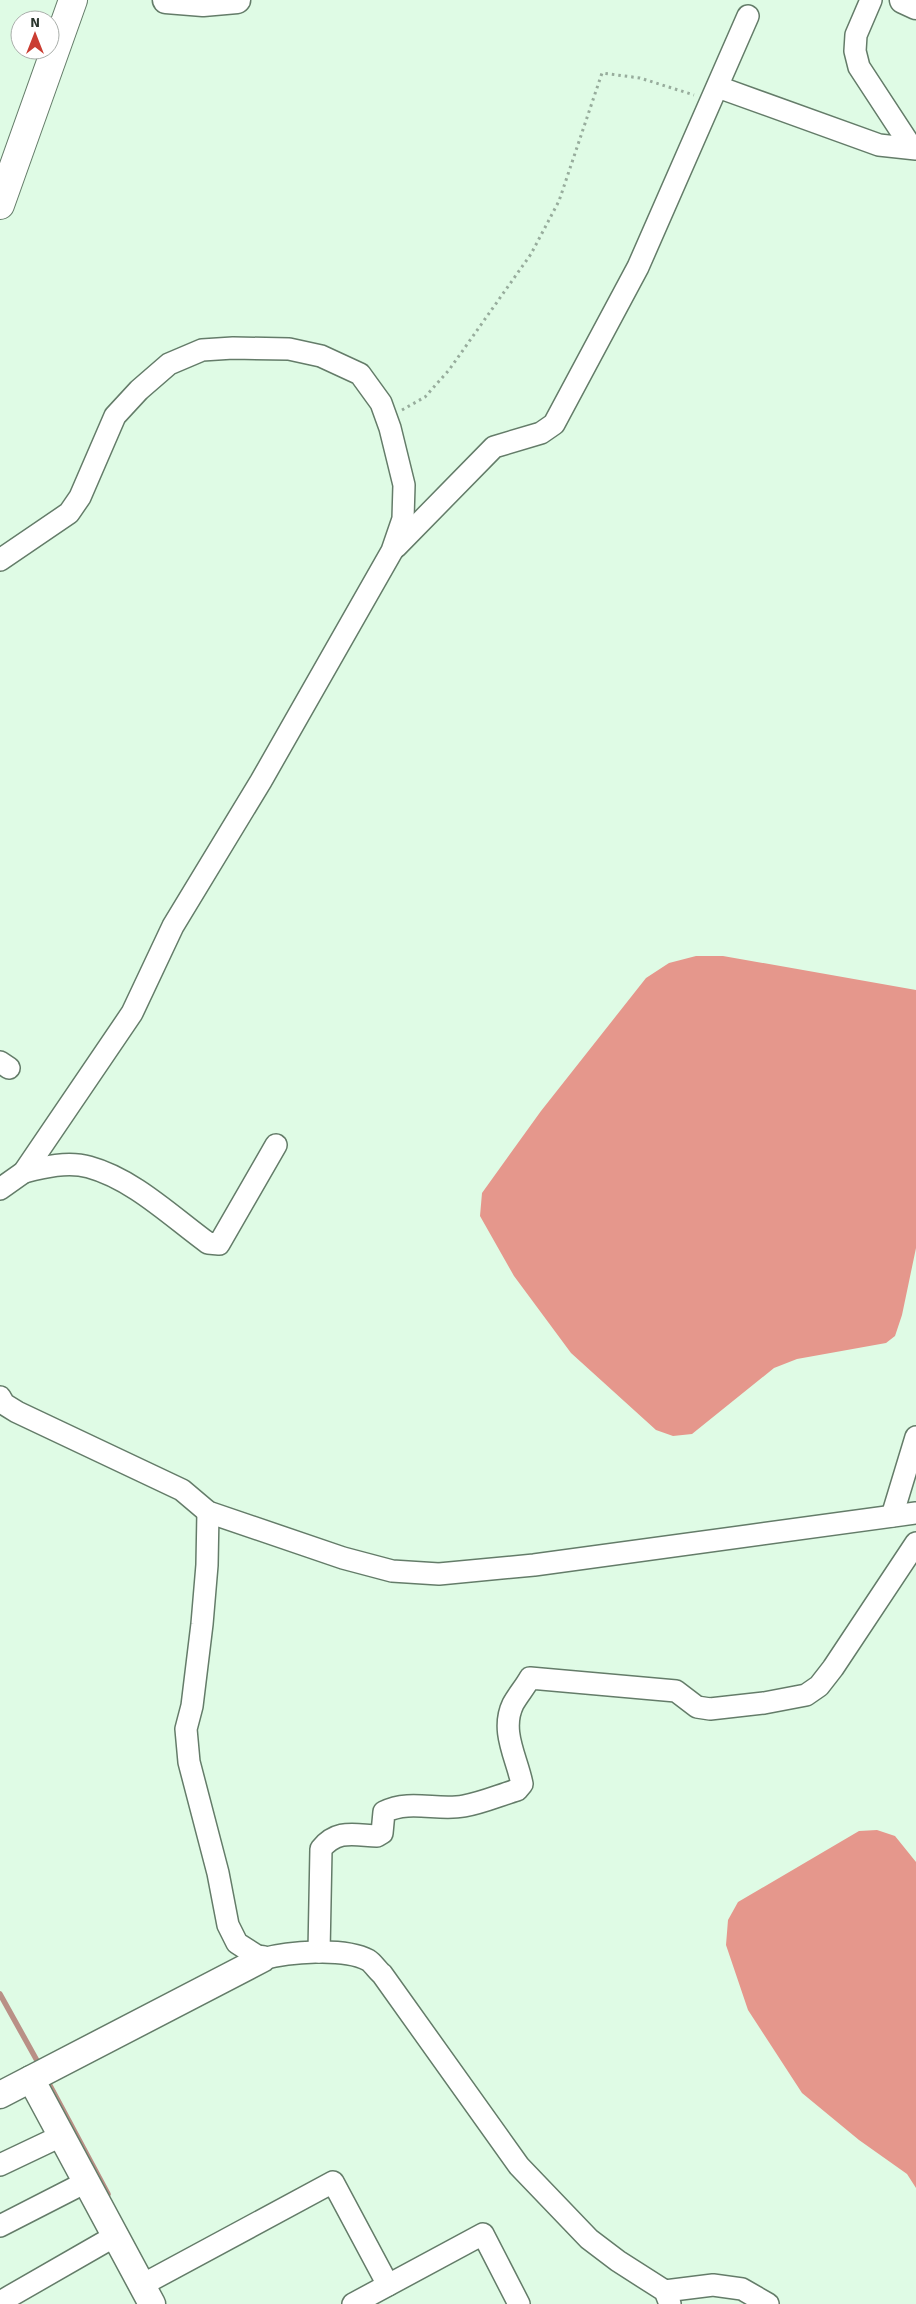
<svg xmlns="http://www.w3.org/2000/svg" width="916" height="2304" viewBox="0 0 916 2304" font-family="Signika,sans-serif">
  <style>
    .forest { fill: #e5978c }
    .lines { fill: none; stroke-linecap: round; stroke-linejoin: round }
    .stream { stroke: #b99086; stroke-width: 5.5 }
    .minor-casing { stroke: #647c69; stroke-width: 24 }
    .tertiary-casing { stroke: #647c69; stroke-width: 29 }
    .secondary-casing { stroke: #647c69; stroke-width: 30 }
    .path { stroke: #97ac9c; stroke-width: 3; stroke-dasharray: 2.5 4; stroke-linecap: butt }
    .minor { stroke: #fff; stroke-width: 21 }
    .tertiary { stroke: #fff; stroke-width: 26 }
    .secondary { stroke: #fff; stroke-width: 28 }
  </style>
  <rect width="100%" height="100%" fill="#dffbe5"/>
  <!-- forest -->
  <g class="forest">
    <path d="M 696,956 L 723,956 L 916,990 L 916,1248 L 902,1315 L 895,1336 L 886,1343 L 797,1359 L 774,1368 L 692,1434 L 673,1436 L 656,1430 L 571,1353 L 514,1276 L 480,1216 L 482,1193 L 541,1111 L 646,978 L 669,963 Z"/>
    <path d="M 877,1830 L 895,1836 L 916,1862 L 916,2188 L 907,2174 L 859,2140 L 802,2093 L 748,2010 L 726,1945 L 728,1920 L 738,1902 L 859,1831 Z"/>
  </g>
  <g class="lines">
    <!-- stream -->
    <g class="stream">
      <path d="M 0,1994 L 40,2066"/>
      <path d="M 46,2078 L 108,2194"/>
    </g>
    <defs>
      <g id="minor">
        <path d="M 871,0 L 856,35 L 855,51 L 859,67 L 912,148"/>
        <path d="M 718,87 L 879,145 L 916,149"/>
        <path d="M 396,547 L 494,447 L 541,433 L 554,424 L 638,267 L 748,16"/>
        <path d="M 0,560 L 69,513 L 80,497 L 115,416 L 139,390 L 169,364 L 202,350 L 233,348 L 289,349 L 321,356 L 360,374 L 381,403 L 390,428 L 404,485 L 403,519 L 392,551 L 261,781 L 173,926 L 132,1013 L 24,1172 L 0,1189"/>
        <path d="M 0,1062 L 9,1068"/>
        <path d="M 24,1172 C 44,1167 68,1161 89,1167 C 133,1179 171,1216 208,1243 L 219,1244 L 276,1145"/>
        <path d="M 0,1397 L 4,1404 L 17,1412 L 182,1490 L 208,1512 L 343,1558 L 392,1571 L 439,1574 L 534,1565 L 916,1513"/>
        <path d="M 208,1512 L 207,1565 L 202,1624 L 192,1706 L 186,1729 L 189,1762 L 218,1873 L 228,1925 L 237,1943 L 262,1959 C 288,1952 344,1947 368,1960 C 373,1963 377,1970 382,1974 L 519,2166 L 589,2239 L 618,2261 L 665,2291 L 670,2304"/>
        <path d="M 892,1516 L 916,1437"/>
        <path d="M 319,1952 L 321,1849 C 337,1829 354,1835 377,1836 L 382,1833 L 384,1812 C 410,1799 437,1811 464,1806 C 482,1803 500,1795 517,1790 L 522,1784 C 517,1758 500,1731 513,1704 C 518,1695 525,1687 530,1678 L 676,1691 L 697,1707 L 710,1709 L 764,1703 L 806,1695 L 819,1686 L 833,1668 L 916,1543"/>
        <path d="M 0,2165 L 61,2136"/>
        <path d="M 0,2226 L 86,2182"/>
        <path d="M 142,2285 L 333,2182 L 388,2285"/>
        <path d="M 665,2291 L 713,2285 L 742,2289 L 768,2304"/>
        <path d="M 0,2302 L 115,2236"/>
        <path d="M 353,2304 L 483,2234 L 519,2304"/>
      </g>
      <g id="tertiary">
        <path d="M 166,0 L 203,3 L 237,0"/>
        <path d="M 903,0 L 916,6"/>
        <path d="M 31,2079 L 152,2304"/>
        <path d="M 0,2095 L 262,1959"/>
      </g>
      <path id="secondary" d="M 0,205 L 73,0"/>
    </defs>
    <!-- minor casing -->
    <use href="#minor" class="minor-casing"/>
    <!-- tertiary casing -->
    <use href="#tertiary" class="tertiary-casing"/>
    <!-- secondary casing -->
    <use href="#secondary" class="secondary-casing"/>
    <!-- path -->
    <path class="path" d="M 402,410 L 425,397 L 449,370 L 531,254 L 559,201 L 602,73 L 640,78 L 694,95"/>
    <!-- minor -->
    <use href="#minor" class="minor"/>
    <!-- tertiary -->
    <use href="#tertiary" class="tertiary"/>
    <!-- secondary -->
    <use href="#secondary" class="secondary"/>
  </g>
  <!-- north arrow -->
  <g transform="translate(35 35)"><circle r="24" fill="#ffffff" stroke="#aaafab"/>
  <path d="M0-4L9 19L0 12L-9 19Z" fill="#ca3d32"/>
  <text y="-8" font-size="14" font-weight="bold" text-anchor="middle" fill="#2b362e">N</text>
  </g>
</svg>
